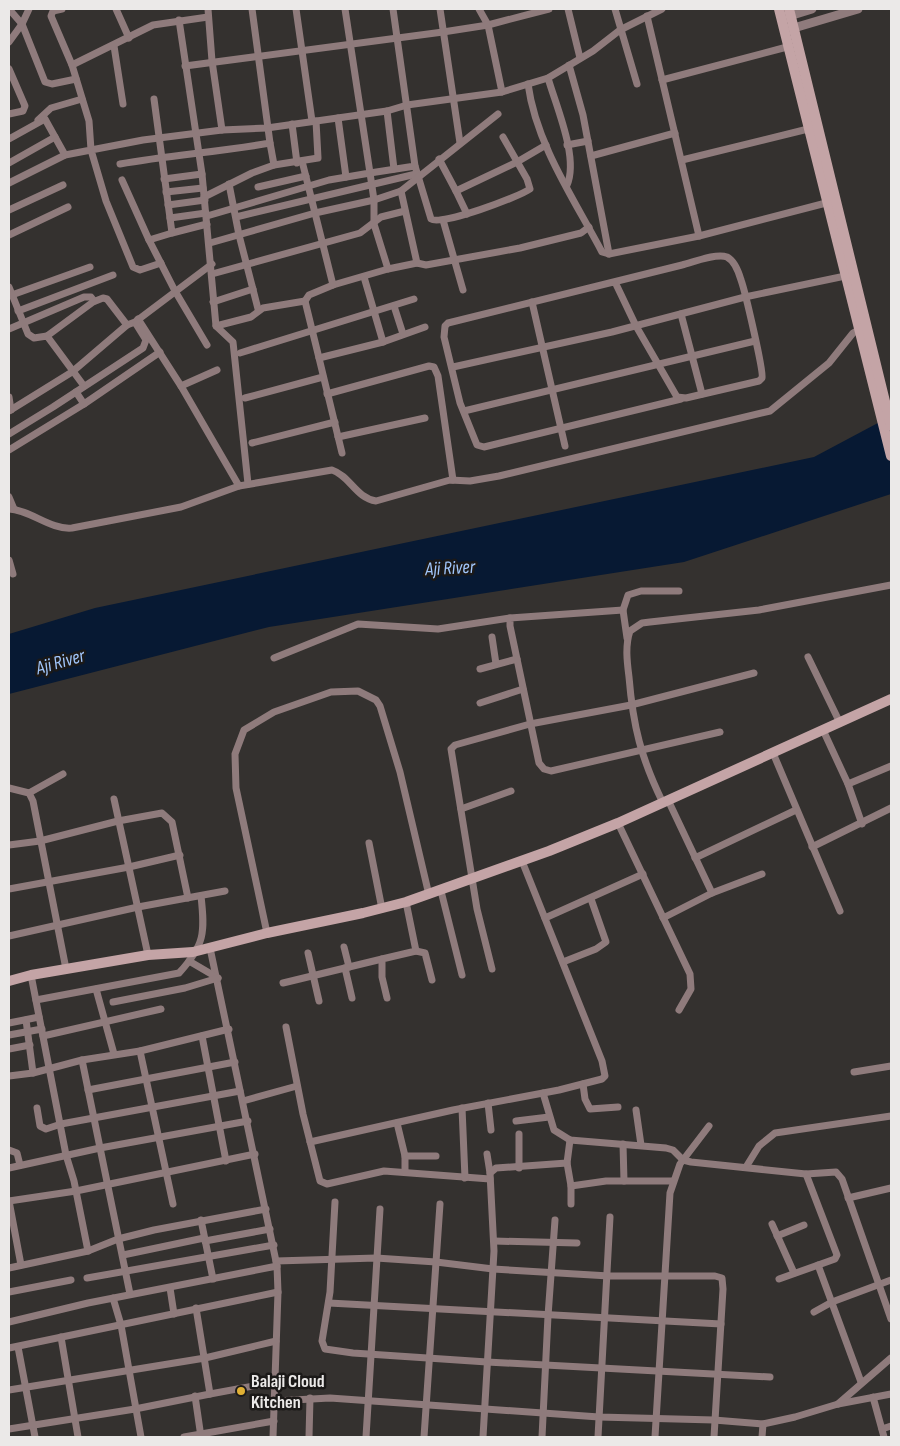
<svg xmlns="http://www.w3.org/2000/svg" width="900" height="1446" viewBox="0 0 900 1446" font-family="'Sofia Sans Condensed',sans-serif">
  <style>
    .water { fill: #071933 }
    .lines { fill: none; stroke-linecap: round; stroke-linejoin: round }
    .minor { stroke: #8f7b7c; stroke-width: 7 }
    .tertiary { stroke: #8f7b7c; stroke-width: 9 }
    .secondary { stroke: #c4a4a6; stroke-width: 10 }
    .poi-dot { fill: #e0b034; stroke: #1b1918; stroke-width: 2 }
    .labels { text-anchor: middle; stroke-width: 5; stroke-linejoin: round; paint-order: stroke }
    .poi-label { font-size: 18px; font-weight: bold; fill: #ebe9e8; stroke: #1b1918; text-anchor: start }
    .water-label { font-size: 19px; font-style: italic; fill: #a1c6fb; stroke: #1b1918 }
  </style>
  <rect width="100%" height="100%" fill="#34312f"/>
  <!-- water -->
  <path class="water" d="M 891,416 L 891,494 L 684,562 L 269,627 L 9,694 L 9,634 L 95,608 L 814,457 Z"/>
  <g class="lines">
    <!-- minor -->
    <g class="minor">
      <path d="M 9,9 L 22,24 L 45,82 L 52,84 L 76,79"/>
      <path d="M 116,9 L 129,38"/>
      <path d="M 208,9 L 212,61 L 222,130"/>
      <path d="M 296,9 L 312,121"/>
      <path d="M 440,9 L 460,143"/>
      <path d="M 479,9 L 488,25 L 502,92"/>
      <path d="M 568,9 L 580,58"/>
      <path d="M 615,9 L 637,84"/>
      <path d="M 647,16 L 699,236"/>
      <path d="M 179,20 L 202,174 L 216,326 L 233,342 L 248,484"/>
      <path d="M 9,42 L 22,24 L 29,9"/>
      <path d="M 114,46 L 123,104"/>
      <path d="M 72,65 L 153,25 L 208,17"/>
      <path d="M 569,65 L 583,115 L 609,254"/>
      <path d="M 185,66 L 443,32 L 488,25 L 549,9"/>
      <path d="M 9,69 L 25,106 L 23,111 L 9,114"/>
      <path d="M 548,78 C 556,106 579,158 567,185"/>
      <path d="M 662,80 L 787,47"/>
      <path d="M 528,84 C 536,144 574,199 602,252 L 609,254 L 699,236 L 826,203"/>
      <path d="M 154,99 L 172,233 L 207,224"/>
      <path d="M 387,111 L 394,169"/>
      <path d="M 338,118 L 346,177"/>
      <path d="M 38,120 L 51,108 L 82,99"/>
      <path d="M 292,124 L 297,163"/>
      <path d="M 9,139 L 45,119 L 65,155"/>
      <path d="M 270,143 L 274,165"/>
      <path d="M 567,145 L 588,141"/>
      <path d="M 591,156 L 675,133"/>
      <path d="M 439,159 L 456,191"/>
      <path d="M 682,160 L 808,129"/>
      <path d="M 302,161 L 333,285 L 388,269 L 417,263 L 401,191"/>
      <path d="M 9,163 L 55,137"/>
      <path d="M 120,164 C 170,155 220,152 270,143 L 252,9"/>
      <path d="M 415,166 L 431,219 C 441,226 519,197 530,189 L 527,179 L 503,137"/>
      <path d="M 164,179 L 202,174"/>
      <path d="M 122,180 L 149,240 L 172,233"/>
      <path d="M 9,183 L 65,155 L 91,150 L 89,121 L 72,65 L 51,16 L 53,11 L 62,9"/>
      <path d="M 229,184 L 239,235 L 258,309"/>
      <path d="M 258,187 L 306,176"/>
      <path d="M 166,192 L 203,188"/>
      <path d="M 204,197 L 252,173 L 274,165 L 318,158 L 316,121"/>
      <path d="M 168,205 L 205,200"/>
      <path d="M 9,210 L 63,185"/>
      <path d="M 467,214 L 456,191 L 517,162 L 546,145"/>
      <path d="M 207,216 L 329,180 L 370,173 L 345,9"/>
      <path d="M 236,217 L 416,174"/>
      <path d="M 170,218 L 206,213"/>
      <path d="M 443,220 L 463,290"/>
      <path d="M 9,235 L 68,207"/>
      <path d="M 149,240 L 175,291 L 207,345"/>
      <path d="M 210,243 L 315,213 L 374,200 L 401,191 L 498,114"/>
      <path d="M 161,263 L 140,270 L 133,267 L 106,201 L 91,150 L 143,140 L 222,130 L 267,128 L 387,111 L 407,105 L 502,92 L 548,78 L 593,51 L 620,30 L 662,9"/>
      <path d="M 417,263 L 426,265 L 520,248 L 581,233 L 589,227"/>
      <path d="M 388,269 L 374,224 L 374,200 L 370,173 L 415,166 L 393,9"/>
      <path d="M 212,274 L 360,233 L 381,217 L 405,211"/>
      <path d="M 364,277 L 383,342 L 425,327"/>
      <path d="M 615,282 L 636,326 L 677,397 L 686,398 L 759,381 L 762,378 C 764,372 745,291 741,280 C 739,273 735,261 727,257 C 716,253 694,262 682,265 L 448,323 L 445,326 L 444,337 L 460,403 L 477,445 L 484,447 L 681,399"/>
      <path d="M 9,287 L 28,334 L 34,338 L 47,336 L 84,386"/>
      <path d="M 9,296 L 90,267"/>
      <path d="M 213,302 L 253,289"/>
      <path d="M 532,302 L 565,446"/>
      <path d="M 394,306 L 403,334"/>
      <path d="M 18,311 L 113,275"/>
      <path d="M 681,314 L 702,394"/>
      <path d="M 138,319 L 181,386 L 239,486 L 332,470 C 350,476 356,498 376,501 L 450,480 L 470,481 L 499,476 L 770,411 L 829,363 L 853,333 L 862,328"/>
      <path d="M 216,326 L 251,317 L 263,308 L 305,301"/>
      <path d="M 9,329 L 84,297 L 91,297 L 94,301"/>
      <path d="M 47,336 L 93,302 L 103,298 L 107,299 L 127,325"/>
      <path d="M 240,353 L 414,299"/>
      <path d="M 319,358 L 305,301 L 309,295 L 333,285"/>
      <path d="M 453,367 L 612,332 L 745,297 L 850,275"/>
      <path d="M 181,386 L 217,370"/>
      <path d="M 76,392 L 84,404 L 160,352"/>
      <path d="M 327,394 L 429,366 L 434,367 L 438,376 L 453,480"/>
      <path d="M 9,397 L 11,410"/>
      <path d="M 245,398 L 323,377"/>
      <path d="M 9,411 L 72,372 L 127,325 L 135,322 L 212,264"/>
      <path d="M 464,411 L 755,341"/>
      <path d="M 9,434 L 53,407 L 143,348 L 146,340 L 136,324"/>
      <path d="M 338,437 L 425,418"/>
      <path d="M 252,443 L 335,422"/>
      <path d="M 9,450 L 84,404"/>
      <path d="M 342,453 L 319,358 L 383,342"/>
      <path d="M 9,497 L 14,509"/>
      <path d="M 9,509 C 31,510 50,530 72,528 L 181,507 L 239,486"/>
      <path d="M 9,560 L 13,574"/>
      <path d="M 623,610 L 510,618 L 510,626 L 539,763 L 544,769 L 551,771 L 720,732"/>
      <path d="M 492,637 L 496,664"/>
      <path d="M 627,638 L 623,610 L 628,595 L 641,591 L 679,591"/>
      <path d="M 808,657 L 840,723"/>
      <path d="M 274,658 L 358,624 L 438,629 L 510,618"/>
      <path d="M 480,669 L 517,659"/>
      <path d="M 480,703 L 523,689"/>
      <path d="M 823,730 L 848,784 L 862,824"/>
      <path d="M 773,753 L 840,911"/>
      <path d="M 848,784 L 891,766"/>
      <path d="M 9,788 L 29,793 L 33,801 L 66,969"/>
      <path d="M 29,793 L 63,774"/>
      <path d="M 114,799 L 148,955"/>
      <path d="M 668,800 L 712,893"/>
      <path d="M 663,803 C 641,758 633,726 629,677 C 627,661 625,646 630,631 L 642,623 L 650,622 L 759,610 L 891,585"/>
      <path d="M 461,809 L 511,791"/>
      <path d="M 618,823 L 690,974 L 691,989 L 679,1010"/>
      <path d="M 369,843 L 382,909"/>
      <path d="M 9,845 L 40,841 L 118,821 L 162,813 L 172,822 L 188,898"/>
      <path d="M 812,847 L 891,808"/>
      <path d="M 695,858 L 796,810"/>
      <path d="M 9,889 L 129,867 L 180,855"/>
      <path d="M 441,891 L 462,975"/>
      <path d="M 545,918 L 643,874"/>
      <path d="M 663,918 L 712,893 L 762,874"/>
      <path d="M 267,933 L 236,788 L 235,754 L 244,730 L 274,712 L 331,692 L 358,691 L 376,700 L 380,706 L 400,772 L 429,895"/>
      <path d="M 9,936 L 138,907 L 225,891"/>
      <path d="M 344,947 L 349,967"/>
      <path d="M 210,948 L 277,1266 L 278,1292 L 273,1437"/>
      <path d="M 416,951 L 425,953 L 432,980"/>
      <path d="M 308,953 L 319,1001"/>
      <path d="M 189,961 L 218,978"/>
      <path d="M 563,962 L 596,949 L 606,942 L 591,899"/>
      <path d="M 345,968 L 352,998"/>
      <path d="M 492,969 L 477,909 L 451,749 L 455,745 L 530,724 L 631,705 L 754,673"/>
      <path d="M 31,975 L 66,1155 L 74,1181 L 88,1251"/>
      <path d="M 283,983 L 382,959"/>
      <path d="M 96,989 L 114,1054"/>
      <path d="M 387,998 L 382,977 L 382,959 L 416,951 L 406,902"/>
      <path d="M 36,1000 L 179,973 C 205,945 205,932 201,896"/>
      <path d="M 113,1002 L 185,988 L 218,978"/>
      <path d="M 26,1020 L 33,1073"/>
      <path d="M 9,1023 L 39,1017"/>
      <path d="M 286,1027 L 303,1114 L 320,1181 L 327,1184 L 384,1171 L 490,1179"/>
      <path d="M 9,1035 L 42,1029"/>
      <path d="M 43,1036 L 161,1009"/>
      <path d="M 202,1036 L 226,1161"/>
      <path d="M 9,1049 L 30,1045"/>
      <path d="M 140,1051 L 173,1204"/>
      <path d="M 82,1060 L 130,1294"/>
      <path d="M 854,1072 L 891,1066"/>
      <path d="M 9,1076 L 33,1073 L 82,1060 L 140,1051 L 229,1029"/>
      <path d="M 583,1084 L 585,1099 L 590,1109 L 618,1107"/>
      <path d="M 88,1090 L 235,1062"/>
      <path d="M 543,1093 L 554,1130 L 570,1140 L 666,1148 L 673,1150 L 683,1160 L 691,1162 L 806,1174 L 836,1172 L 842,1179 L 891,1319"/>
      <path d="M 243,1101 L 297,1086"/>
      <path d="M 488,1103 L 491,1130"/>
      <path d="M 37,1108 L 40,1126 L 46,1129 L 61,1124 L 240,1091"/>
      <path d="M 462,1108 L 465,1178"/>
      <path d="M 636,1110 L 641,1145"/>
      <path d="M 516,1121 L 549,1117"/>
      <path d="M 397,1123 L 405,1156 L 405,1171"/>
      <path d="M 519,1134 L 519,1168"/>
      <path d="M 310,1142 L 453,1110 L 559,1090 L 602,1079 L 605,1076 L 602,1061 L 522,861"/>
      <path d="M 623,1144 L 624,1181"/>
      <path d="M 9,1150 L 17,1153 L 20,1165"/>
      <path d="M 487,1154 L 490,1173"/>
      <path d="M 405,1156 L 436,1156"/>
      <path d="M 567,1163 L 571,1186 L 606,1181 L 673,1181"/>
      <path d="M 746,1167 L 759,1146 L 775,1133 L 891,1116"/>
      <path d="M 9,1168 L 100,1148 L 248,1121"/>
      <path d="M 571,1186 L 571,1204"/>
      <path d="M 848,1198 L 891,1188"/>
      <path d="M 9,1201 L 76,1191 L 255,1154"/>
      <path d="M 9,1201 L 21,1265"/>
      <path d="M 335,1202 L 330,1292 L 322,1341 L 325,1349 L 353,1353 L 487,1362 L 770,1377"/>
      <path d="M 201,1220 L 213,1279"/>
      <path d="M 772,1224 L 794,1273"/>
      <path d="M 777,1236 L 804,1225"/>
      <path d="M 205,1241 L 270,1229"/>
      <path d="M 494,1241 L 577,1243"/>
      <path d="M 123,1255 L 204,1238"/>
      <path d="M 276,1261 L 376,1258 L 436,1262 L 493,1269 L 609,1276 L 715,1276 L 722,1278 L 723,1289 L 714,1437"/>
      <path d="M 818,1265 L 861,1382"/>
      <path d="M 9,1268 L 88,1251 L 118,1239 L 154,1230 L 266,1209"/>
      <path d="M 87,1278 L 274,1245"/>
      <path d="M 779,1279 L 835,1259 L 837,1255 L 806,1174"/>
      <path d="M 170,1288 L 174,1314"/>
      <path d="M 9,1292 L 71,1280"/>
      <path d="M 113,1298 L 121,1325 L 141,1437"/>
      <path d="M 329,1303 L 721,1324"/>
      <path d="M 814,1312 L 832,1302 L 891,1280"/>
      <path d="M 9,1322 L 88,1303 L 277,1266"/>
      <path d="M 61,1337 L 78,1437"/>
      <path d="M 18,1347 L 35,1437"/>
      <path d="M 9,1348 L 278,1292"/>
      <path d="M 9,1390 L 205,1358 L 276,1341"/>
      <path d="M 210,1394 L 275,1382"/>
      <path d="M 195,1396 L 201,1437"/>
      <path d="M 873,1397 L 884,1437"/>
      <path d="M 275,1401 L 330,1398 L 599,1417 L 714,1420 L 763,1424 L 795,1417 L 838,1404 L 891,1394"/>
      <path d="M 838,1404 L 891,1358"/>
      <path d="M 9,1429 L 135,1409 L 210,1394 L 196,1308"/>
      <path d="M 882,1429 L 891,1426"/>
      <path d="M 184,1437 L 274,1421"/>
      <path d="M 309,1437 L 310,1398"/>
      <path d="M 366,1437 L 380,1209"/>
      <path d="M 424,1437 L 440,1204"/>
      <path d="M 483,1437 L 494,1251 L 490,1173 L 496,1168 L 567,1163 L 570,1140"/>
      <path d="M 542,1437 L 548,1316 L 555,1220"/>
      <path d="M 598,1437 L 610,1217"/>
      <path d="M 655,1437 L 670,1193 L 680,1164 L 709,1126"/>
      <path d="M 762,1437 L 763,1424"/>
    </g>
    <!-- tertiary -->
    <g class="tertiary">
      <path d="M 786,17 L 812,9"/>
      <path d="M 787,30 L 858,9"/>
    </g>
    <!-- secondary -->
    <g class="secondary">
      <path d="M 779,9 L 891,456"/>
      <path d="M 789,9 L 891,426"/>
      <path d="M 9,981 L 31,975 L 148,955 L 193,952 L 267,933 L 363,913 L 406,902 L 549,851 L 618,823 L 891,699"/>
    </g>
  </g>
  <!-- markers -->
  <circle class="poi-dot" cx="241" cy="1391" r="5"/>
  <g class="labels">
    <!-- poi labels -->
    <g class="poi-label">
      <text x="251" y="1387">Balaji Cloud<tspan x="251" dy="21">Kitchen</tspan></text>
    </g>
    <!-- water labels -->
    <g class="water-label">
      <text transform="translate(450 567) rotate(-3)" y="7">Aji River</text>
      <text transform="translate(60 661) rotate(-16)" y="7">Aji River</text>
    </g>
  </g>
  <!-- border -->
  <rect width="900" height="1446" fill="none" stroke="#ebe9e8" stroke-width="20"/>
</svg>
